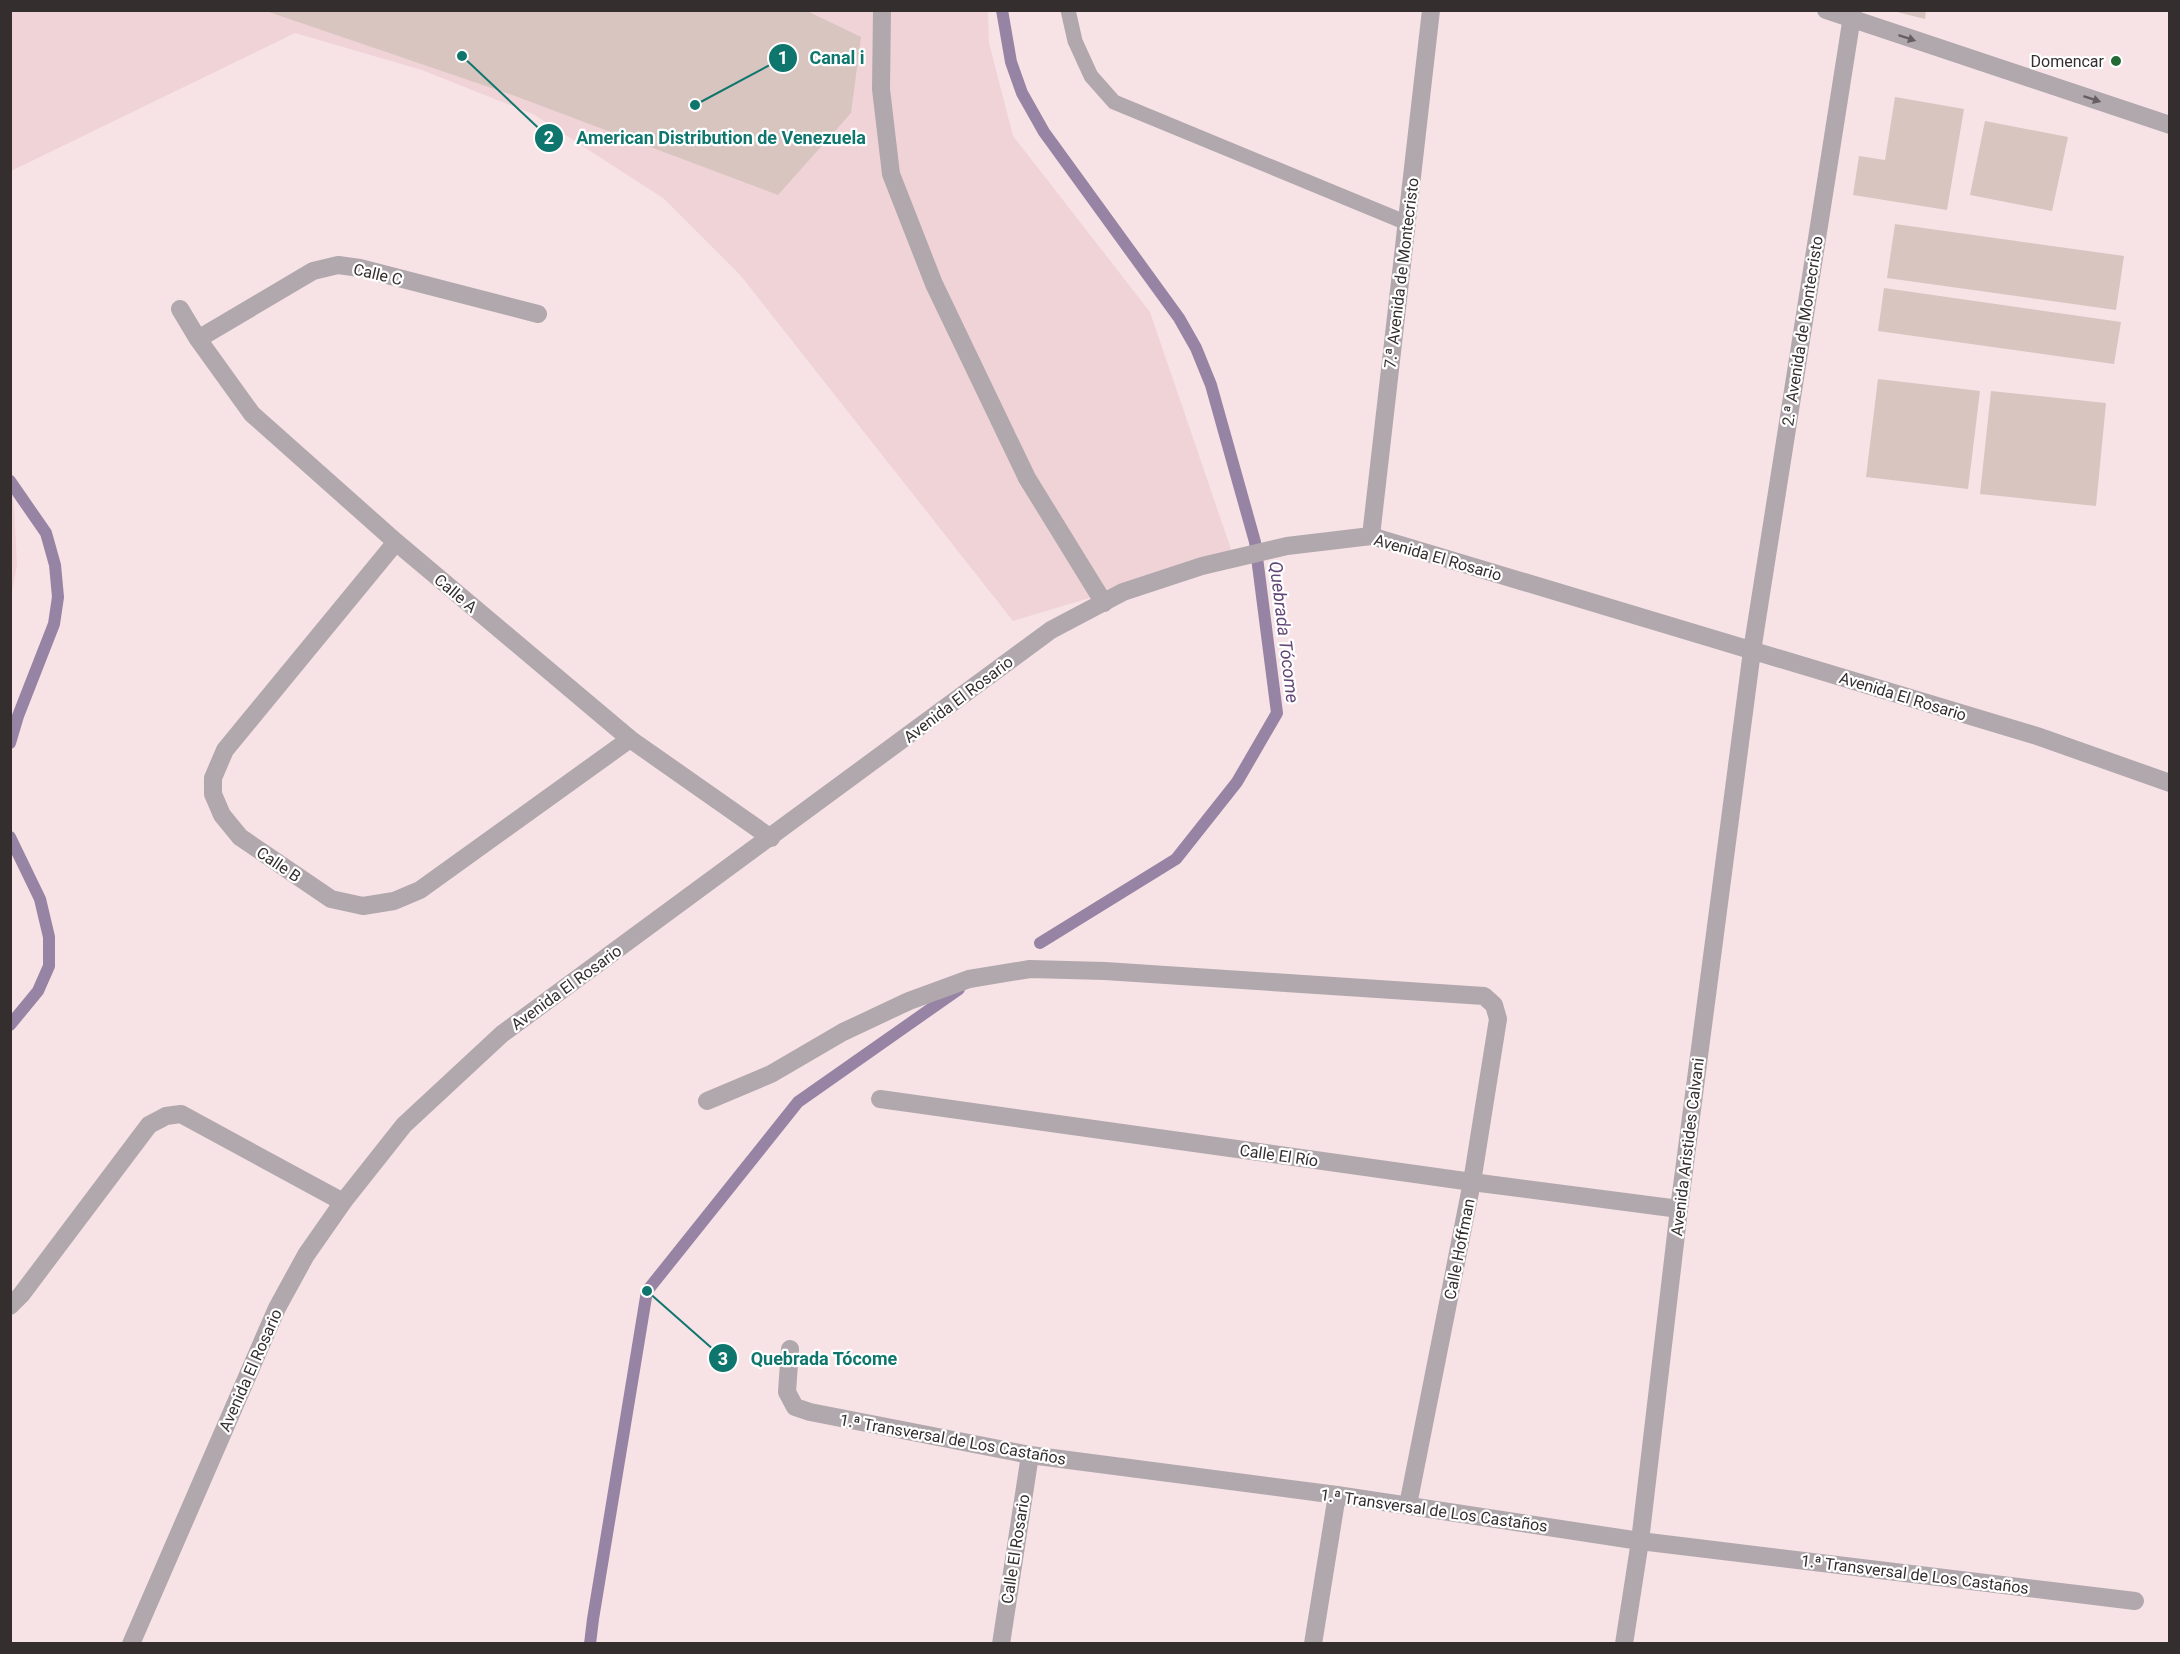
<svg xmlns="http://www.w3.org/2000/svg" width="2180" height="1654" viewBox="0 0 2180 1654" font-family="Roboto,sans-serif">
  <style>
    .built { fill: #f0d3d7 }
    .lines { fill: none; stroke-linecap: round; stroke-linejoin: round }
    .stream { stroke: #9784a4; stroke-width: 12 }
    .building { fill: #d8c5c0 }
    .service { stroke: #b0a8ad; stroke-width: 15 }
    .minor { stroke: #b0a8ad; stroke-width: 18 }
    .oneway { fill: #665f61 }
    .poi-dot { fill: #226936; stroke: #fff; stroke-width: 2 }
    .labels { text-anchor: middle; stroke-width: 4.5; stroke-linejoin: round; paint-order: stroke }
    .poi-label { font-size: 16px; fill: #352e2f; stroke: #fff; text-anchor: end }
    .street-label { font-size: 16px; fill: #352e2f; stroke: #fff }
    .water-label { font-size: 18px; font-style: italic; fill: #634676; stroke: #fff }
    .leader { fill: none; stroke: #0f766e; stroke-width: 2 }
    .callout-dot { fill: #0f766e; stroke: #fff; stroke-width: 2 }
    .mark-label { font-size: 18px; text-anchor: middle; font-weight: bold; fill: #fff }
    .callout-label { font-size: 18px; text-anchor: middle; font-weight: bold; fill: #0f766e; stroke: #fff; stroke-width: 4.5; stroke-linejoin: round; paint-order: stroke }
  </style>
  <rect width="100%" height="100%" fill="#f7e2e5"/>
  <!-- built -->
  <g class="built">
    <path d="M 11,11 L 988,11 L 989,43 L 1013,136 L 1150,312 L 1233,555 L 1013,621 L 741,276 L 663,198 L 533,114 L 422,70 L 295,33 L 11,171 Z"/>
    <path d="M 11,450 L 17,565 L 11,597 L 10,597 Z"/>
  </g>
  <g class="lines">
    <!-- stream -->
    <g class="stream">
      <path d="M 1002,10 L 1011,62 L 1022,93 L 1044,132 L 1179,318 L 1196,348 L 1211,385 L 1255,542 L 1277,713 L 1237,782 L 1176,859 L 1040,943"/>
      <path d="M 10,481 L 46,533 L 55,565 L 58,597 L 54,624 L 18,716 L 10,743"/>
      <path d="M 10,837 L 40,899 L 49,937 L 49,966 L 38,991 L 10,1025"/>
      <path d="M 590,1644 L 593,1619 L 647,1291 L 798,1102 L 959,989"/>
    </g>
  </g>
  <!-- building -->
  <g class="building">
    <path d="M 263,10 L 805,10 L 861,37 L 851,113 L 778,195 L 515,96 Z"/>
    <path d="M 1889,10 L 1926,10 L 1925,19 Z"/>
    <path d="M 1895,97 L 1964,109 L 1947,210 L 1853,195 L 1859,156 L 1885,160 Z"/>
    <path d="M 1985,121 L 2068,137 L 2052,211 L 1970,195 Z"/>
    <path d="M 1895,224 L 2124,256 L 2116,310 L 1887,278 Z"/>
    <path d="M 1884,288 L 2121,322 L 2114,364 L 1878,331 Z"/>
    <path d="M 1878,379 L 1980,391 L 1968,489 L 1866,477 Z"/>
    <path d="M 1991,391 L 2106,403 L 2096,506 L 1980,494 Z"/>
  </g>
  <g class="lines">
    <!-- service -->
    <path class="service" d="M 1068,10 L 1075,41 L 1091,76 L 1114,102 L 1407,223"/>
    <!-- minor -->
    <g class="minor">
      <path d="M 882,10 L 881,89 L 891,174 L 934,284 L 1027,478 L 1104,603"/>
      <path d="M 1826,10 L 2170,125"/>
      <path d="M 180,309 L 198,339 L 252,414 L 396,542 L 630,739 L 771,838"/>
      <path d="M 198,339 L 313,271 L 338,265 L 360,268 L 538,314"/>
      <path d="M 1371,536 L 1431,10"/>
      <path d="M 396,542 L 225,750 L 213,778 L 213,794 L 222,815 L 240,837 L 331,899 L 363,906 L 394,901 L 420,890 L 630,739"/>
      <path d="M 880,1099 L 1472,1182 L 1679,1209"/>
      <path d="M 707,1101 L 771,1074 L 843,1032 L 909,1001 L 969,979 L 1030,969 L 1105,971 L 1484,996 L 1494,1005 L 1498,1019 L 1472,1182 L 1408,1505"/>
      <path d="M 10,1306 L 21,1295 L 149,1125 L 166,1116 L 181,1114 L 343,1202"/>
      <path d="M 790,1349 L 787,1392 L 795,1407 L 810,1412 L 1030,1455 L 1337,1495 L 1640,1541 L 2135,1601"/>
      <path d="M 131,1644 L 277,1308 L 306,1255 L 343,1202 L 404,1125 L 502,1034 L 1051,630 L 1123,592 L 1202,566 L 1287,546 L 1371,536 L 2037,736 L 2170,783"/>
      <path d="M 1001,1644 L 1030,1455"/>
      <path d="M 1313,1644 L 1337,1495"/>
      <path d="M 1624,1644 L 1640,1541 L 1679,1209 L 1752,651 L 1853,10"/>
    </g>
  </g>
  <!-- one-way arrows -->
  <defs><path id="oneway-solid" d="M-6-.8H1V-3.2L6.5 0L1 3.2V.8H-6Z" transform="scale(1.5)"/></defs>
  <g class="oneway">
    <use href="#oneway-solid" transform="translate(1907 38) rotate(18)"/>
    <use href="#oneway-solid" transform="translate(2092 99) rotate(18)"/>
  </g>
  <!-- markers -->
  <circle class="poi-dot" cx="2116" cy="61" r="6"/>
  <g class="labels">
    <!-- poi labels -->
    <g class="poi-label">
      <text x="2104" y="67">Domencar</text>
    </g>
    <!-- street labels -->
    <g class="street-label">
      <text transform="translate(1401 273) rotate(-83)" y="6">7.ª Avenida de Montecristo</text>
      <text transform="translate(378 274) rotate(13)" y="6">Calle C</text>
      <text transform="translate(1802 331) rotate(-81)" y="6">2.ª Avenida de Montecristo</text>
      <text transform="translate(1438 557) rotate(16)" y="6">Avenida El Rosario</text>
      <text transform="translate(456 593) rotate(40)" y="6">Calle A</text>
      <text transform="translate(1903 696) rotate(17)" y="6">Avenida El Rosario</text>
      <text transform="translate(958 699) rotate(-37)" y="6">Avenida El Rosario</text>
      <text transform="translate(279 864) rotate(34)" y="6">Calle B</text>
      <text transform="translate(566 987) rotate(-36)" y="6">Avenida El Rosario</text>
      <text transform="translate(1687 1147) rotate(-83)" y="6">Avenida Aristides Calvani</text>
      <text transform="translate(1279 1155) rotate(8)" y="6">Calle El Río</text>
      <text transform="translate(1459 1249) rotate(-79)" y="6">Calle Hoffman</text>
      <text transform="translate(250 1370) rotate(-66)" y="6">Avenida El Rosario</text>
      <text transform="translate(953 1439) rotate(10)" y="6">1.ª Transversal de Los Castaños</text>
      <text transform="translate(1434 1510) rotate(8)" y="6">1.ª Transversal de Los Castaños</text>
      <text transform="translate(1015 1549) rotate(-81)" y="6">Calle El Rosario</text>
      <text transform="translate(1915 1574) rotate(7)" y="6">1.ª Transversal de Los Castaños</text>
    </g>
    <!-- water labels -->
    <g class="water-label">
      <text transform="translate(1284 632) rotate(83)" y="6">Quebrada Tócome</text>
    </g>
  </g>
  <!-- callouts -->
  <path class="leader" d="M695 105L783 58M462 56L549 138M647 1291L723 1358"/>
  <g class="callout-dot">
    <circle cx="695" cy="105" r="6"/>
    <circle cx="462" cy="56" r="6"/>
    <circle cx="647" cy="1291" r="6"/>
    <circle cx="783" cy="58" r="15"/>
    <circle cx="549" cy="138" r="15"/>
    <circle cx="723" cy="1358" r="15"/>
  </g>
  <g class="mark-label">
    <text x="783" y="64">1</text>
    <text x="549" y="144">2</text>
    <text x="723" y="1365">3</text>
  </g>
  <g class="callout-label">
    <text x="837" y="64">Canal i</text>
    <text x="721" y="144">American Distribution de Venezuela</text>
    <text x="824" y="1365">Quebrada Tócome</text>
  </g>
  <!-- border -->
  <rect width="2180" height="1654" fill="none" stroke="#352e2f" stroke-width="24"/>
</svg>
